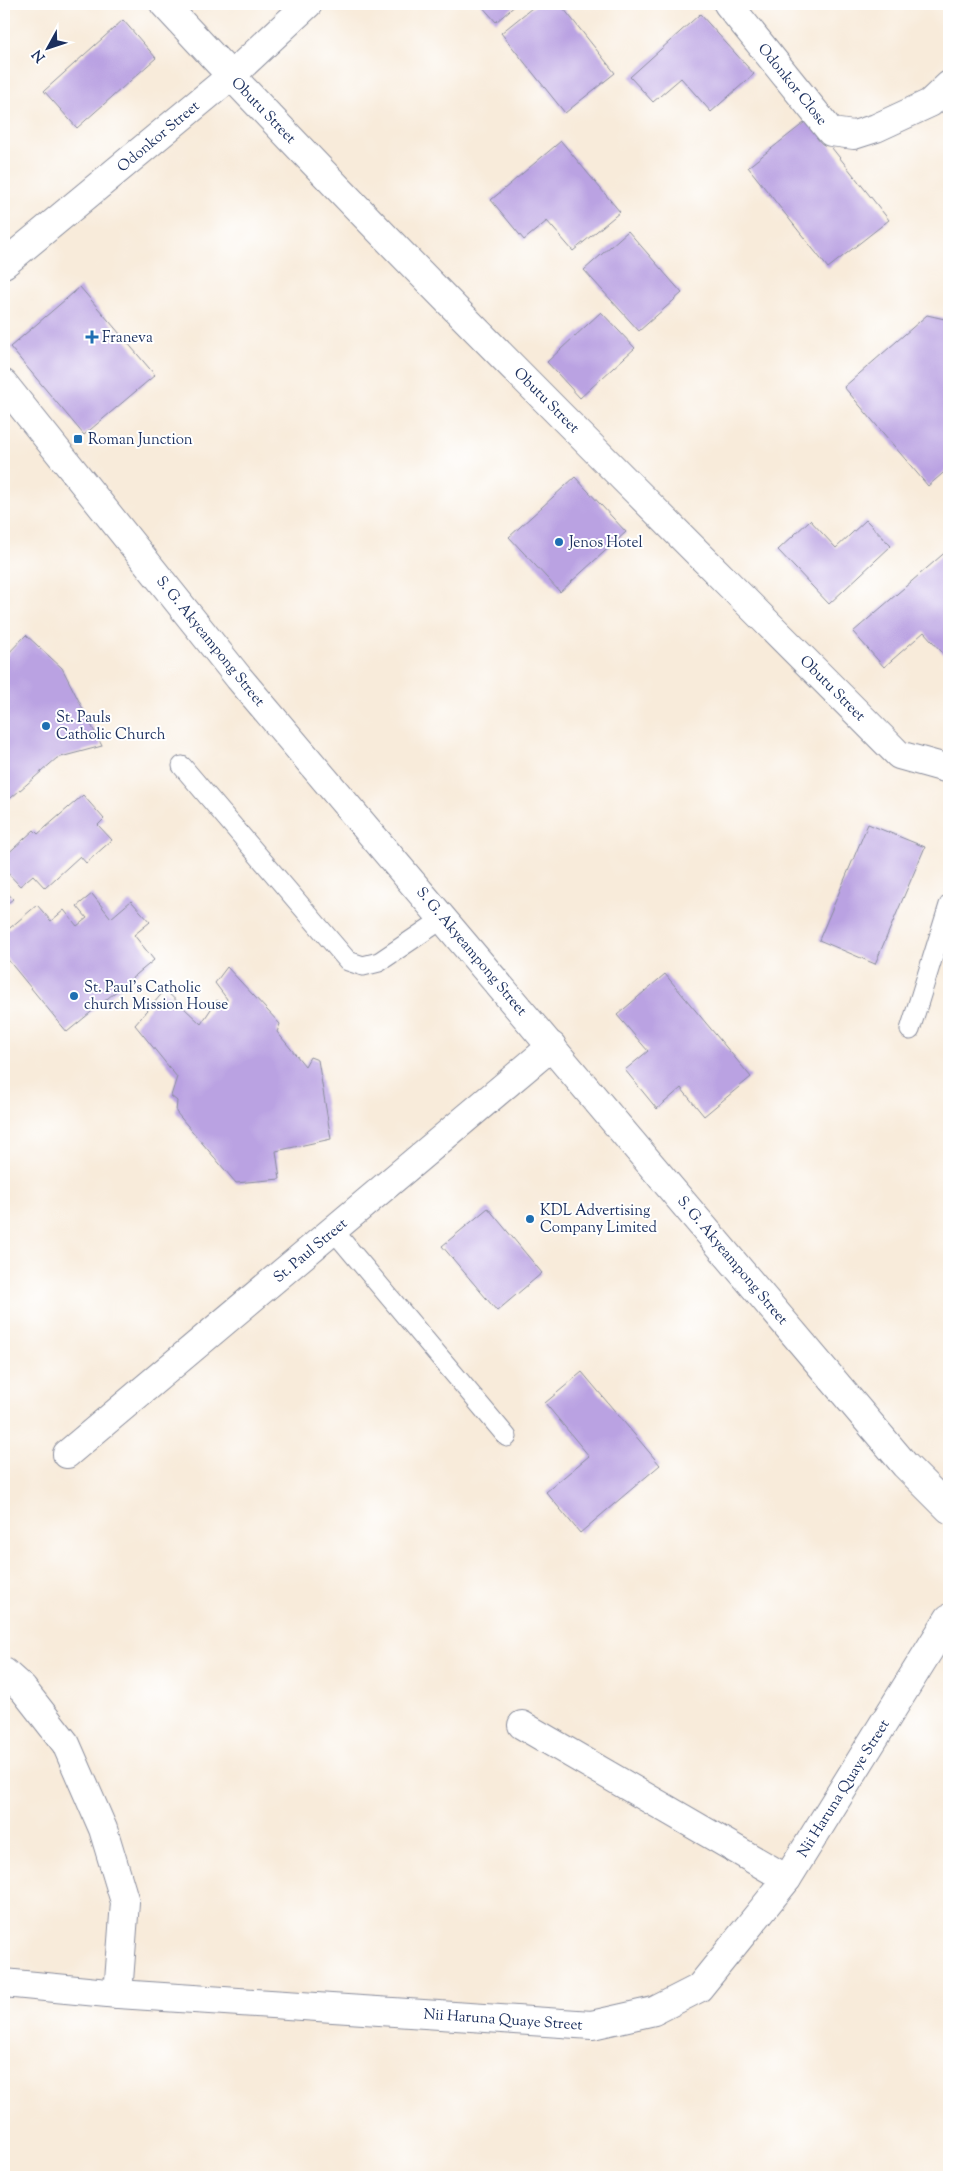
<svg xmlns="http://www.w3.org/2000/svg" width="953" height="2181" viewBox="0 0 953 2181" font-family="'Sorts Mill Goudy',serif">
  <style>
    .building { fill: #baa2e2 }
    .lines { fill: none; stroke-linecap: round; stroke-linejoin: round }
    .service-casing { stroke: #8a8d9c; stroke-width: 21 }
    .minor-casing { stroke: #8a8d9c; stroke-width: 30 }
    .tertiary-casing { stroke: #8a8d9c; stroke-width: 30 }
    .service { stroke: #fff; stroke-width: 19 }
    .minor { stroke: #fff; stroke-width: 28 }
    .tertiary { stroke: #fff; stroke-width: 28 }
    .poi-dot { fill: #1f6fb2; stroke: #fff; stroke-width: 2 }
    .labels { text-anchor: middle; stroke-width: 4; stroke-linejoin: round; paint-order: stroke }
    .street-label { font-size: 15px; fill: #1b2f5e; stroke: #fff }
    .poi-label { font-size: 15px; fill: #1b2f5e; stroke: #fff; text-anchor: start }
  </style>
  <rect width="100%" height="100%" fill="#fff"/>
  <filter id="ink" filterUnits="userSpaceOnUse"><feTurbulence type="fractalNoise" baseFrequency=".02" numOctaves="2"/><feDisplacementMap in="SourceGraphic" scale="10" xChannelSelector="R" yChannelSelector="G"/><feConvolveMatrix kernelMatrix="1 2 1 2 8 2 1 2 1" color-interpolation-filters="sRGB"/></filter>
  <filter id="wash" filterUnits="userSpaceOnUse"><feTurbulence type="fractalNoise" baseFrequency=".0096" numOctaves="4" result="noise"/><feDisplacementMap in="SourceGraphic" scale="20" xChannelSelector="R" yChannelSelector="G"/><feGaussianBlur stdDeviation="1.12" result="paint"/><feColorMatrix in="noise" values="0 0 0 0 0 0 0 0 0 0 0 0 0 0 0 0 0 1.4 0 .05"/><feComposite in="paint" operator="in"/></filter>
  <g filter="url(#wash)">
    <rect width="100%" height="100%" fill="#f8ebda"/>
    <g id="blocks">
      <!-- building -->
      <g class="building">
        <path d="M 480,4 L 517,4 L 496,22 Z"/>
        <path d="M 537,4 L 560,4 L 615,73 L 565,113 L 501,33 Z"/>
        <path d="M 700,14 L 754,74 L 711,112 L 681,78 L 653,102 L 630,77 Z"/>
        <path d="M 123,20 L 156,58 L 77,128 L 44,91 Z"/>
        <path d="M 809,119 L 889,220 L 828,268 L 748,167 Z"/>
        <path d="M 561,141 L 620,212 L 573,251 L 547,221 L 524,240 L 491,200 Z"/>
        <path d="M 628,231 L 682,293 L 639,331 L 584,270 Z"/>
        <path d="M 80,287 L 155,375 L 84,435 L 10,347 Z"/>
        <path d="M 601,312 L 635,348 L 580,398 L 547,362 Z"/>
        <path d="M 927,315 L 949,320 L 949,468 L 928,486 L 844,387 Z"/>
        <path d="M 575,477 L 626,532 L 560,592 L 509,537 Z"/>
        <path d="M 810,520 L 836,548 L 866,520 L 891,546 L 829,604 L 778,550 Z"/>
        <path d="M 949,549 L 949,660 L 924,632 L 884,667 L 853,632 Z"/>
        <path d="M 26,635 L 62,668 L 102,746 L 57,758 L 4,804 L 4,658 Z"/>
        <path d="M 83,795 L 104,819 L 98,825 L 112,840 L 86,863 L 80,856 L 45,888 L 33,875 L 20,886 L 4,869 L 4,857 L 34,830 L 38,834 Z"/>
        <path d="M 868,824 L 925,847 L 875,964 L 819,940 Z"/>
        <path d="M 4,889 L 13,899 L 8,903 L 4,898 Z"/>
        <path d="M 92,894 L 111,918 L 131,901 L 150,922 L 134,935 L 154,960 L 67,1032 L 4,955 L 4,933 L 37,905 L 51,921 L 64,910 L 77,926 L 87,918 L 77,906 Z"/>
        <path d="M 227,967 L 280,1024 L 277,1032 L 305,1066 L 310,1057 L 318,1060 L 331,1139 L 276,1151 L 280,1179 L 236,1183 L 176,1112 L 177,1101 L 171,1096 L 177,1077 L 135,1025 L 165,990 L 201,1024 L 217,1000 L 225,1007 L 227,999 L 215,983 Z"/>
        <path d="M 665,974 L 751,1077 L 704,1116 L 681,1088 L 657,1109 L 625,1070 L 648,1051 L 617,1015 Z"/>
        <path d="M 488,1208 L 542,1273 L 497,1311 L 442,1246 Z"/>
        <path d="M 582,1372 L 660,1465 L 580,1533 L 546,1492 L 589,1456 L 545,1403 Z"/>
      </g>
    </g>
  </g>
  <g filter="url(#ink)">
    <use href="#blocks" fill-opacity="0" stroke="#8a8d9c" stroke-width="1"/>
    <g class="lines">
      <defs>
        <g id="service">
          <path d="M 182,766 L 348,961 L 363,966 L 379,962 L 444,918"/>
          <path d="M 910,1030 L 949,905"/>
          <path d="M 333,1230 L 507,1437"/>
        </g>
        <g id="minor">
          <path d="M 164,4 C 402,261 652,506 899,755 L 949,769"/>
          <path d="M 728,4 L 831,132 L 854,135 L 876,128 L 930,103 L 949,85"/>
          <path d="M 4,264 L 231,76 L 308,4"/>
          <path d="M 67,1454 L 552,1046"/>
          <path d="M 4,1672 L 23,1689 L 66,1744 L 103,1829 L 125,1902 L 118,1994"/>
          <path d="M 522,1725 L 787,1879"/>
          <path d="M 4,1983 L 118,1994 L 592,2025 L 654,2011 L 699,1988 L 787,1879 L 949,1618"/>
        </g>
        <path id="tertiary" d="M 4,384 L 239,678 L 905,1465 L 949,1509"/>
      </defs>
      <!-- service casing -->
      <use href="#service" class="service-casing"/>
      <!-- minor casing -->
      <use href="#minor" class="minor-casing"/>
      <!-- tertiary casing -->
      <use href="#tertiary" class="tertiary-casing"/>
      <!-- service -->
      <use href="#service" class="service"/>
      <!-- minor -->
      <use href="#minor" class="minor"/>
      <!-- tertiary -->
      <use href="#tertiary" class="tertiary"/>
    </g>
  </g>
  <!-- markers -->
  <g class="poi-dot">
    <path d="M89.5 329.5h5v5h5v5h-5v5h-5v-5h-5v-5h5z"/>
    <rect x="73" y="434" width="10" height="10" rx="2.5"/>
    <circle cx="559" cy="542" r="5"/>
    <circle cx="46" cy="726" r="5"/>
    <circle cx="74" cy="996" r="5"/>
    <circle cx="530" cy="1219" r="5"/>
  </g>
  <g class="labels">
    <!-- street labels -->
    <g class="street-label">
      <text transform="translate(793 84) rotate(51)" y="5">Odonkor Close</text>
      <text transform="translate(264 110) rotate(46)" y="5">Obutu Street</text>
      <text transform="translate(158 136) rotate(-40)" y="5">Odonkor Street</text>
      <text transform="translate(547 400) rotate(45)" y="5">Obutu Street</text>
      <text transform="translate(211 641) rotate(51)" y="5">S. G. Akyeampong Street</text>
      <text transform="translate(833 688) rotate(45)" y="5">Obutu Street</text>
      <text transform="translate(472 951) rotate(50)" y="5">S. G. Akyeampong Street</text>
      <text transform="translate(310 1250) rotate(-40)" y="5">St. Paul Street</text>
      <text transform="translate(733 1260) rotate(50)" y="5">S. G. Akyeampong Street</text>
      <text transform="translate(843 1788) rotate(-58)" y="5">Nii Haruna Quaye Street</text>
      <text transform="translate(503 2019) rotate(4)" y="5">Nii Haruna Quaye Street</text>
    </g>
    <!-- poi labels -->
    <g class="poi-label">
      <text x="102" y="342">Franeva</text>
      <text x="88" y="444">Roman Junction</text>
      <text x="569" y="547">Jenos Hotel</text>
      <text x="56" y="722">St. Pauls<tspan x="56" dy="17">Catholic Church</tspan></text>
      <text x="84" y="992">St. Paul's Catholic<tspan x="84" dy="17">church Mission House</tspan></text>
      <text x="540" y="1215">KDL Advertising<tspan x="540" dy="17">Company Limited</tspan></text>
    </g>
  </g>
  <!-- margin -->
  <rect width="953" height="2181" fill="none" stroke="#fff" stroke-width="20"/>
  <!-- north arrow -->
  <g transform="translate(48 48) rotate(230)" stroke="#ffffff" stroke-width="4" paint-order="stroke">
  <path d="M0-4L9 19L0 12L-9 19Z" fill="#1b2f5e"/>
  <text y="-8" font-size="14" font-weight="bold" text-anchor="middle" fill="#1b2f5e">N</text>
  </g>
</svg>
